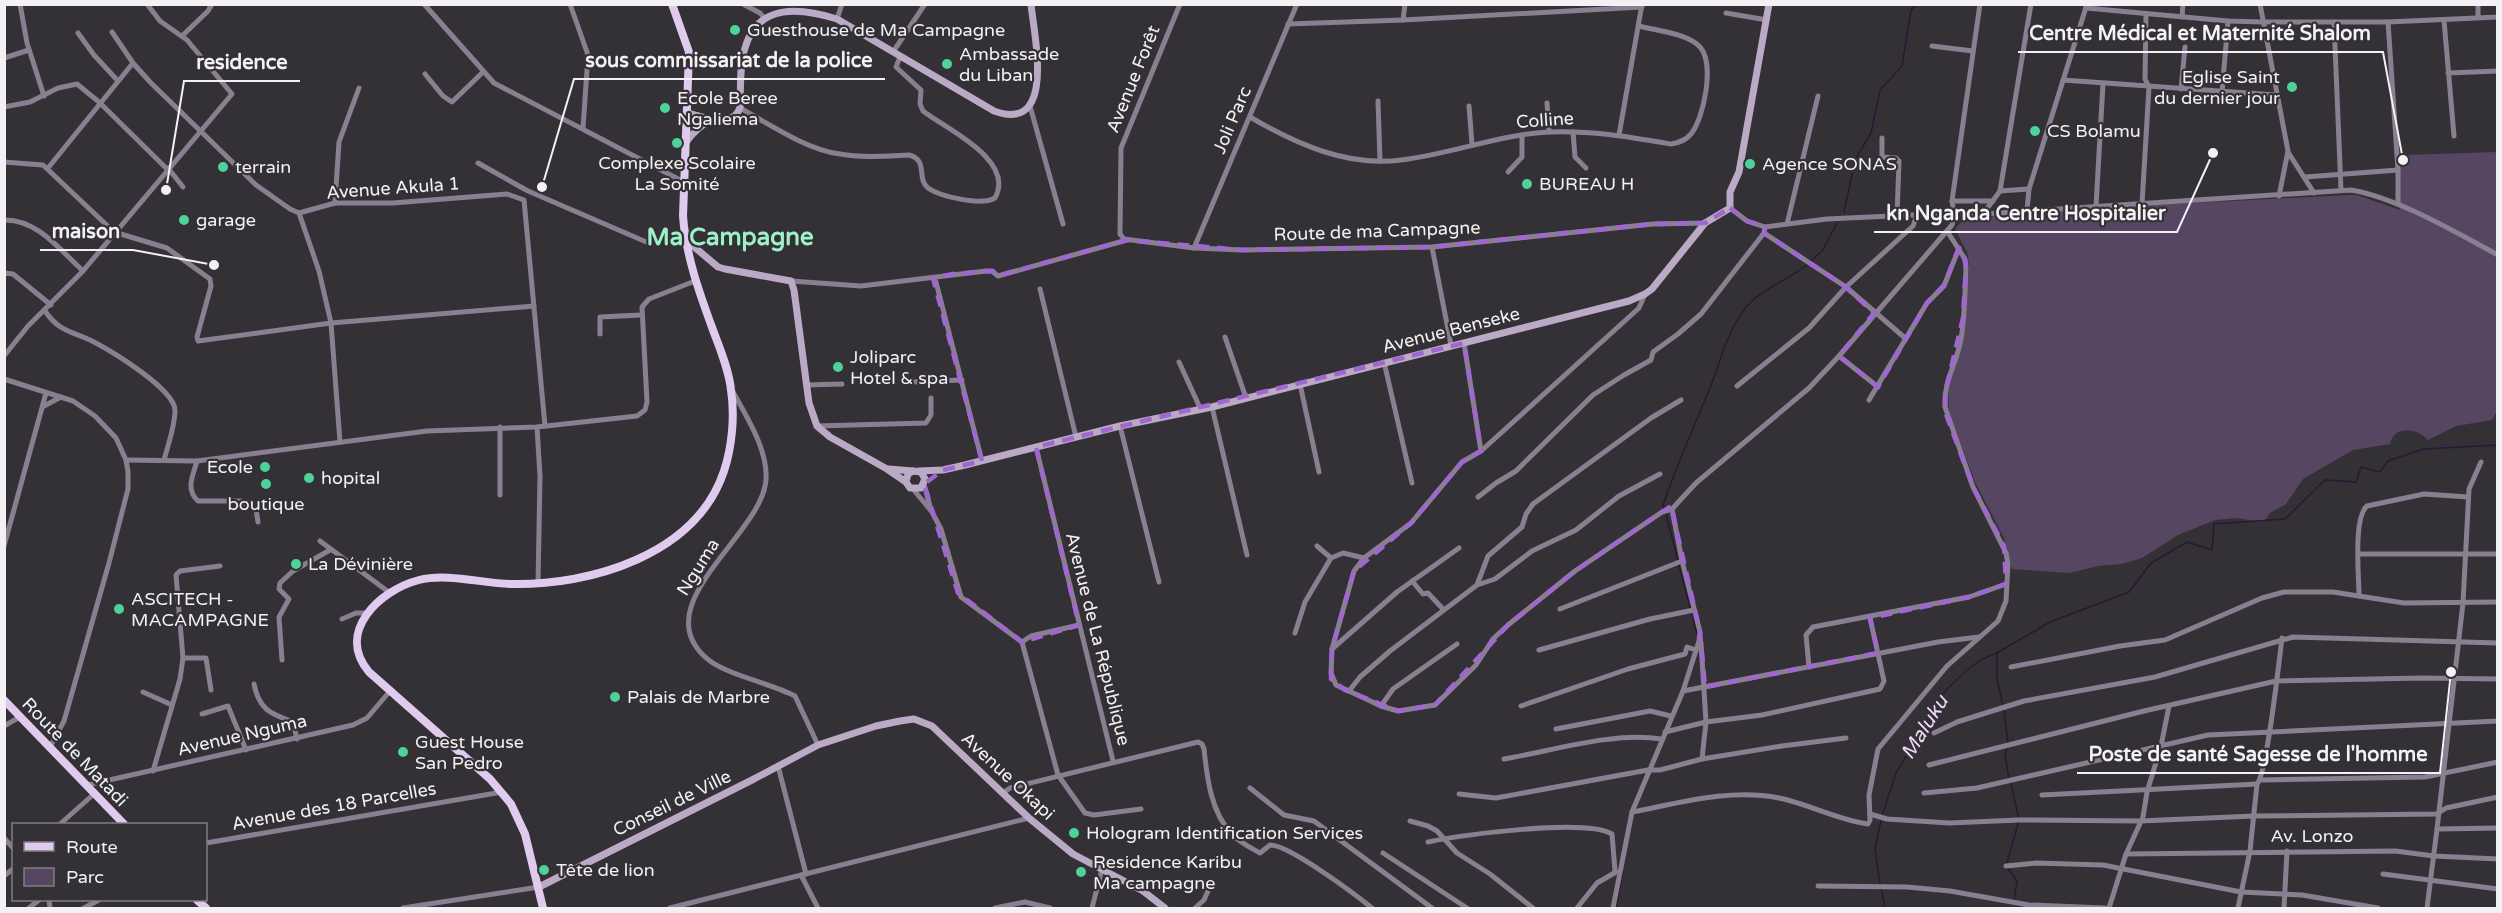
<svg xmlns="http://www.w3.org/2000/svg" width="2502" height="913" viewBox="0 0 2502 913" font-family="'Varela Round',sans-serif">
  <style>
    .green { fill: #564661 }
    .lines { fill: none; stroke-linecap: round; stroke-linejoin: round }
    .stream { stroke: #2a1735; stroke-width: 1.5 }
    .street { stroke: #897f90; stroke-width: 5 }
    .secondary { stroke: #baaac5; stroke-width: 7 }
    .primary { stroke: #e0cbee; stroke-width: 8 }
    .marked { fill: none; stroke: #9f67cf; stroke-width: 4.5; stroke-dasharray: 12 8; stroke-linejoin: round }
    .poi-dot { fill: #4dd39a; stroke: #343136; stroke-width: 2 }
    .labels { text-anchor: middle; stroke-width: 4.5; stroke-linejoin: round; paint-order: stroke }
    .poi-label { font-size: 18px; fill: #f3f1f4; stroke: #343136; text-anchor: start }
    .street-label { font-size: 18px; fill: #f3f1f4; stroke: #343136 }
    .water-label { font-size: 20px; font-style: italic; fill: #efd9fd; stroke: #343136 }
    .district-label { font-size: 24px; font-weight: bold; fill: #9df0c7; stroke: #343136 }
    .leader { fill: none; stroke: #f3f1f4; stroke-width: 2 }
    .callout-dot { fill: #f3f1f4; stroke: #343136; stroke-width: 2 }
    .callout-label { font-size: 20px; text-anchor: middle; font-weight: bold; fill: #f3f1f4; stroke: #343136; stroke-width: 4.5; stroke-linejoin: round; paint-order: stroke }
  </style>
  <rect width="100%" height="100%" fill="#343136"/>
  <!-- green -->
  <path class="green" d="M 2497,152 L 2497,411 L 2492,420 L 2456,426 L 2428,440 C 2417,428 2394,425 2390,444 L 2353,450 L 2303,479 L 2286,504 L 2270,513 L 2265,521 L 2258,522 L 2238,518 L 2215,520 L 2178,535 L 2142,558 L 2122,564 L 2098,566 L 2070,573 L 2012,569 L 2004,538 L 1975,482 L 1949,412 L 1948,389 L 1965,326 L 1969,264 L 1967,252 L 1955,229 L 1964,219 L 2059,210 L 2348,195 L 2357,195 L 2400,210 L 2400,166 L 2405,165 L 2405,155 Z"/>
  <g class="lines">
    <!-- stream -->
    <g class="stream">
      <path d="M 1844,212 L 1855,160 L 1871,133 L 1880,90 L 1902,66 L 1911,10 L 1917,4"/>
      <path d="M 1811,261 L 1822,251 L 1837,223"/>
      <path d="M 1664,510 L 1663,505 C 1677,464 1695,425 1711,385 C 1721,359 1729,327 1747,306 C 1764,287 1789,280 1808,264"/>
      <path d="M 1666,514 L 1690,608"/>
      <path d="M 1692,613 L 1697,634"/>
      <path d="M 1997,654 L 1997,680 L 2003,705"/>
      <path d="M 2004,710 L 2008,744"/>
      <path d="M 2007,748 L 2005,754 L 2009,779"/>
      <path d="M 1882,816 L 1896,773 L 1945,691 L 1968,669 L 1982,659 L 1997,653 L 2050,622 L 2129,592 L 2151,563 L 2187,542 L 2212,550 L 2214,524 L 2285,519 L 2325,480 L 2356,482 L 2361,467 L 2380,472 L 2388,461 L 2424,449 L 2498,445"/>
      <path d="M 2007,863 L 2019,820 L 2011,783"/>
      <path d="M 2007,867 L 2017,881 L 2014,901"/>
      <path d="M 1880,884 L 1875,849 L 1881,820"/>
      <path d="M 1881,888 L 1885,908"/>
      <path d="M 1616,908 L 1623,871"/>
    </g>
    <!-- street -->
    <g class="street">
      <path d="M 20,4 L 27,43 L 44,96"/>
      <path d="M 424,4 L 494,83 L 684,182"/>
      <path d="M 570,4 L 588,55 L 583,128"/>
      <path d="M 743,4 L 760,13 L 765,19"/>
      <path d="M 1180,4 L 1121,148 L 1120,234 L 1124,239 L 1194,248 L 1242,250 L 1432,247 L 1653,224 L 1705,223"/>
      <path d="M 2260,4 L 2288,151 L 2279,196"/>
      <path d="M 2478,4 L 2478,17"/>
      <path d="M 2086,8 L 2228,21 L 2263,22 L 2388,22 L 2498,17"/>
      <path d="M 1726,13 L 1767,20"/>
      <path d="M 2182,17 L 2183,4"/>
      <path d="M 837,19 L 842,4"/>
      <path d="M 1403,20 L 1405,4"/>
      <path d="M 2444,20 L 2454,136"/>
      <path d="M 2334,22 L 2341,190"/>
      <path d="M 2388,22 L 2398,170 L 2398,204"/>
      <path d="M 1288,24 L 1403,20 L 1642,7"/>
      <path d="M 112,32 L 133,63 L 150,82 L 256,185 L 290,209 L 299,213 L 335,203 L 393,203 L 507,194 L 524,200 L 545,426"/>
      <path d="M 78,33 L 94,55 L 118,81"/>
      <path d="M 182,36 L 208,11 L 212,4"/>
      <path d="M 1932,46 L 1973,51"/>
      <path d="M 893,52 L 925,4"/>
      <path d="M 4,58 L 29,50"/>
      <path d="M 2448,73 L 2498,71"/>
      <path d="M 425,74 L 443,96 L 452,102 L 483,72"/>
      <path d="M 2063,80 L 2276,95"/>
      <path d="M 2181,89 L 2185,47"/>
      <path d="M 2222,92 L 2228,21"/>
      <path d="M 1378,101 L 1380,161"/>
      <path d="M 1547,103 L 1549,132"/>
      <path d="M 1030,106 L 1063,224"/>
      <path d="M 1469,106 L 1472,144"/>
      <path d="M 4,107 L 30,102 L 58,88 L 77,84 L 99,102 L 167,169"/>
      <path d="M 740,108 C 769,124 807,150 840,154 C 863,158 886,156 909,155 C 929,160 916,179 928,188 C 941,197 982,206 995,198 C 1016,160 946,129 923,111 L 920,104 L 921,90 L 896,67 L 900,57"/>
      <path d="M 1250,117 C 1296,144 1347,167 1401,160 C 1451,154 1498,135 1548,132 C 1590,130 1630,137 1671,144 C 1679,143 1685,141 1691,134 C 1704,118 1715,63 1700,47 C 1687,33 1657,31 1639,26"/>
      <path d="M 1573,132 L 1575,157 L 1586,168"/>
      <path d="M 1619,135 L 1642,4"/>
      <path d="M 1882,138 L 1882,157 L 1896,158 L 1899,161 L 1897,216"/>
      <path d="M 2288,152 L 2314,193"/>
      <path d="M 4,162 L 43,165 L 114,232 L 167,248 L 210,279 L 211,286 L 197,337 L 198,341 L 331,323 L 534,306"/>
      <path d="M 478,163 L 528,191 L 651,244"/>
      <path d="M 48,168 L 133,63"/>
      <path d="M 168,168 L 183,187"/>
      <path d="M 1508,172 L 1522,157 L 1522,135"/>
      <path d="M 2305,177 L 2398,170"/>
      <path d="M 2000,191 L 2031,4"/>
      <path d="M 1952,201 L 1993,201"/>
      <path d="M 335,203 L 339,142 L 359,88"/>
      <path d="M 2142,204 L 2149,87 L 2145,79 L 2146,14"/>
      <path d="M 2096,206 L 2103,84"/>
      <path d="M 1730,208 L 1747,221 L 1765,227 L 1827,219 L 1954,213 L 1968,215 L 2351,190 C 2398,198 2455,232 2498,255"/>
      <path d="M 2027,210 L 2029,189 L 2087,4"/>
      <path d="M 299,213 L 319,271 L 331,323 L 340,442"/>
      <path d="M 1983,214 L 2000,191 L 2029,189"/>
      <path d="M 4,220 C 37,219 60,250 83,271"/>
      <path d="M 1787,224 L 1818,96"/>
      <path d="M 1764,233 L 1846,287 L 1905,338"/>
      <path d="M 1432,247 L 1451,345"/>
      <path d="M 1194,248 L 1297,4"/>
      <path d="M 4,273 L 13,274 L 51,305"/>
      <path d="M 933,278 L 936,282 L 982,461"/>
      <path d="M 791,281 L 861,286 L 986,271 L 992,271 L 998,276 L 1127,240"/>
      <path d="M 1040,289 L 1076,437"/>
      <path d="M 1645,294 L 1639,308 L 1481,451 L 1462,462 L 1411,523 L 1364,558 L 1354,571 L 1332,649 L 1331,673 L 1336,685 L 1381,706 L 1398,711 L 1435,705 L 1476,665 L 1493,639 L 1508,625 L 1575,571 L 1662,512 L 1672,509"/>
      <path d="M 45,311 C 60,333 73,331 94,342 C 113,352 174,389 175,410 C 175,426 168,445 164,460"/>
      <path d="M 600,334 L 600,317 L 641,315"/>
      <path d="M 1225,337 L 1246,398"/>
      <path d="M 1464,343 L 1481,451"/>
      <path d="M 4,356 L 28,326 L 83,271 L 232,94 L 187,40 L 160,21 L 147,4"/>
      <path d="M 1839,356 L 1878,387"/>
      <path d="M 1179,362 L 1201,410"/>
      <path d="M 1384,362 L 1412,483"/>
      <path d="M 4,379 L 73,401 L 95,416 L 116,438 L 126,460 L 128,472 L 128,489 L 109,563 L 64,721 L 50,747"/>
      <path d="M 912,382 L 962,380"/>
      <path d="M 1300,384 L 1319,472"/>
      <path d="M 806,385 L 842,384"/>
      <path d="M 1737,386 L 1809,328 L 1846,287 L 1913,226 L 1917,215"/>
      <path d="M 732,390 C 746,416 768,449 766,480 C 762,536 640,607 710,661 C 729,675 772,684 795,696 L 818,745"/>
      <path d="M 1869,400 L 1927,303 L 1944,286 L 1959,248"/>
      <path d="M 44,406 L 61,397"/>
      <path d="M 1212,407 L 1247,555"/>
      <path d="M 817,426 L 926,423 L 931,415 L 931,398"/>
      <path d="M 1120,426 L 1159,582"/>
      <path d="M 500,427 L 500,495"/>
      <path d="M 537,427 L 540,476 L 538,584"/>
      <path d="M 1036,447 L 1113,761"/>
      <path d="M 126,460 L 197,461 L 427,431 L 537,427 L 637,416 L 645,410 L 647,402 L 642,307 L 649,299 L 695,281"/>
      <path d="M 197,461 C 193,476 185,489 198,501 L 241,501 L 256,509 L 258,522"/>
      <path d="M 924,484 L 931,510"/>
      <path d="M 913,489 L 932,512 L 941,529 L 961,597 L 1022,642 L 1058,775 L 1085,813 L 1094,815 L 1141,809"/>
      <path d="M 1478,497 L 1496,483 L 1516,471 L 1593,395 L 1624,375 L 1651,360 L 1653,352 L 1678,334 L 1701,314 L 1764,233 L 1765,227"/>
      <path d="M 320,541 L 390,593"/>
      <path d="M 4,546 L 46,393"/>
      <path d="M 1317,546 L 1331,558 L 1343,553 L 1364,558"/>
      <path d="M 2359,554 L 2498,554"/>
      <path d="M 1412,581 L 1423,594 L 1428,593 L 1443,609"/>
      <path d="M 1477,585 L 1495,579 L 1532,551 L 1576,530 L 1619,496 L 1660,474"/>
      <path d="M 2359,596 C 2359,576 2353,518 2367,506 L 2424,494 L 2468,497"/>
      <path d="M 1560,609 L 1682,561"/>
      <path d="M 342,619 L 356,613 L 367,613"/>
      <path d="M 1295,633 L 1305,602 L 1331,558"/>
      <path d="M 1022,642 L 1031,636 L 1079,625"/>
      <path d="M 1701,643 L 1706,722 L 1702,759"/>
      <path d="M 1332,649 L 1397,592 L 1459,548"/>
      <path d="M 1539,650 L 1650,619 L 1694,610"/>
      <path d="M 183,658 L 206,658 L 211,690"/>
      <path d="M 282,660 L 279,617 L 289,599 L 279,589 L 280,583 L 293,571 L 330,550"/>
      <path d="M 1809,667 L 1806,635 L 1813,627 L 1969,597 L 2006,584"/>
      <path d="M 2011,667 L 2120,646 L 2165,640 L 2262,598 L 2284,592 L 2333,592 L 2404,603 L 2498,602"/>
      <path d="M 254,684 C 259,710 271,714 293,722 L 297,739"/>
      <path d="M 1349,691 L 1360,677 L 1390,651 L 1477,585 L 1488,556 L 1522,527 L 1526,514 L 1533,504 L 1651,418 L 1681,400"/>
      <path d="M 1683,691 L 1938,642 L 1979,637"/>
      <path d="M 143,692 L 172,705"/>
      <path d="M 1381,706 L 1393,689 L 1457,644"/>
      <path d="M 1521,706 L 1628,669 L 1685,654 L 1687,647 L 1696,650"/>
      <path d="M 202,714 L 228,706 L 246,750"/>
      <path d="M 4,726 L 20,717"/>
      <path d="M 1556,729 L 1650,711 L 1671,716"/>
      <path d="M 1665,732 L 1706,722 L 1762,715 L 1880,689 L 1884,681 L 1870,618"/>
      <path d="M 1934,733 L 1957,722 L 2024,701 L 2155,677 L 2293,637 L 2498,643"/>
      <path d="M 1504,759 C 1551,751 1616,731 1661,739"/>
      <path d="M 1929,765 L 2144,711 L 2276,681 L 2422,678 L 2498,679"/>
      <path d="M 778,766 L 806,874"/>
      <path d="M 153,771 L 180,679 L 183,658 L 176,575 L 180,571 L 220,566"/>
      <path d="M 2261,780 L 2425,777 L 2498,762"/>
      <path d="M 87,785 L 353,725 L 367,718 L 390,691"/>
      <path d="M 1250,788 L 1284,815 L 1314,821 L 1432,908"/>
      <path d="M 1003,793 L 1010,788 L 1198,742 L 1202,744 L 1204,749 C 1207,778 1211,813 1232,834 C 1240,843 1250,847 1260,853 L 1270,845 C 1288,844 1356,895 1372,908"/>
      <path d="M 1924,793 L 1977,788 L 2208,735 L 2498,721"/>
      <path d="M 1459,794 L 1496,798 L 1648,770 L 1660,770 L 1702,759 L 1782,746 L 1846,738"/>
      <path d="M 2042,795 L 2257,784"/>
      <path d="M 1632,812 C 1679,803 1730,788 1779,798 C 1809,804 1837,820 1868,824 L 1870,820 L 1869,795 L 1878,749 L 1947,666 L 1998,621 L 2006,601 L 2008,564 L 2006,553 L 1973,487 L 1945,407 C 1943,382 1957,363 1961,339 C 1965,316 1965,291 1966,268 L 1965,259 L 1947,231"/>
      <path d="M 1870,814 L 1887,819 L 1949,823 L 2019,820 L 2140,821 L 2254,816 L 2437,814 L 2446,808 L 2498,797"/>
      <path d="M 1410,821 L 1428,826 L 1437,831 L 1457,853 L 1490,874 L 1533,908"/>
      <path d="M 60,824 L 95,793"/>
      <path d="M 2437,829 L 2463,603 L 2469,489 L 2481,462"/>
      <path d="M 4,838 L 14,849"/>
      <path d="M 1428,842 C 1462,835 1585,818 1612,834 L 1615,871"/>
      <path d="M 206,843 L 502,792"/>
      <path d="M 1383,853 L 1467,908"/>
      <path d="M 2126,854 L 2395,851 L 2434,856 L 2498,859"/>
      <path d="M 2006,866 L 2036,863 L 2103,865 L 2241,892 L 2302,895 L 2378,908"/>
      <path d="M 2383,874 L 2498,889"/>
      <path d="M 801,875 L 818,908"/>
      <path d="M 4,876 L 14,868"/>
      <path d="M 1818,886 L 1907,887 L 1950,891 L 2029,905 L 2105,908"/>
      <path d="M 49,900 L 50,908"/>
      <path d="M 29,908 L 39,900"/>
      <path d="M 84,908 L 99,900"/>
      <path d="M 403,908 L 539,887"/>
      <path d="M 670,908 L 1029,818"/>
      <path d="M 995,908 L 1025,902 L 1050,908"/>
      <path d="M 1092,908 L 1102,869"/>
      <path d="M 1195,908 L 1204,900 L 1212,882"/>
      <path d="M 1577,908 L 1597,883 L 1616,872"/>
      <path d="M 1613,908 L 1632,812 L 1683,691 L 1699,641 L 1700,632 L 1682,561 L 1672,509 L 1696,483 L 1809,388 L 1839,356 L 1952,225 L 1954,213 L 1952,201 L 1980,4"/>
      <path d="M 2109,908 L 2126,854 L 2143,817 L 2147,792 L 2161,746 L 2169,706"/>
      <path d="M 2238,908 L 2250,851 L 2257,784 C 2267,773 2279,661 2282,638"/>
      <path d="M 2284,908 L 2287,851"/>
      <path d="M 2427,908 L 2437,829 L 2498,828"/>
    </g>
    <!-- secondary -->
    <g class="secondary">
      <path d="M 687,113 L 713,120"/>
      <path d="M 686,142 C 693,133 701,124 712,120 C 724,116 733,124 740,108 C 741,89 739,67 745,48 C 758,2 802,8 837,19 L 994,111 C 1057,134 1034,36 1031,4"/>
      <path d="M 686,240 L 718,267 L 725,269 L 791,281 L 794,290 L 809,403 L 817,426 L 830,437 L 887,469 L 906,482 L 910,488 L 921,488 L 925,479 L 921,472 L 913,471 L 908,474 L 906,482"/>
      <path d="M 889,469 L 913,471"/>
      <path d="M 919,471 L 943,470 L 965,465 L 1120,426 L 1212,407 L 1629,301 L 1645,294 L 1652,289 L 1705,223 L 1730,208 L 1730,192 L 1739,172 L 1769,4"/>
      <path d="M 539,887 L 752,780 L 818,745 L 876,726 L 900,721 L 914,719 L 932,726 L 1029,818 L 1073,854 L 1143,891 L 1165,908"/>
    </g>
    <!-- primary -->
    <g class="primary">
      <path d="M 4,700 L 124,824"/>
      <path d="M 197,900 L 206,908"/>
      <path d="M 543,908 L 525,834 L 511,804 L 490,779 L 369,672 C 335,632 380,590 419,580 C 447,573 481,583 510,584 C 590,586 696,555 724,471 C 732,447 735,416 731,390 C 729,370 720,349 713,330 C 699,292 686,256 683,216 L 689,52 L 672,4"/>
    </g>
  </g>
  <!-- marked area -->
  <path class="marked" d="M 1730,208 L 1747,221 L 1765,227 L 1764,233 L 1846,287 L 1874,313 L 1839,356 L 1878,387 L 1927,303 L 1944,285 L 1959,248 L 1966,263 L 1963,318 L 1945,393 L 1946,414 L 1973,487 L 2004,546 L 2006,584 L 1969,597 L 1870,618 L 1878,653 L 1705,687 L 1700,632 L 1671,506 L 1575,571 L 1508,625 L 1435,705 L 1398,711 L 1345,690 L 1331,679 L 1332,649 L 1354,571 L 1411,523 L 1462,462 L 1481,451 L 1464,343 L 1036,447 L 1079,625 L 1022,642 L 958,593 L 924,484 L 943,470 L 982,461 L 933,278 L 953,274 L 992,271 L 1001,275 L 1127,240 L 1242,250 L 1432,247 L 1653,224 L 1705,223 Z"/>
  <!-- markers -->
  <g class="poi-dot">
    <circle cx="735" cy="30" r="6"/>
    <circle cx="947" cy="64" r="6"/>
    <circle cx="2292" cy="87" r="6"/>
    <circle cx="665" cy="108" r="6"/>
    <circle cx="2035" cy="131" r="6"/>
    <circle cx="677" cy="143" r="6"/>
    <circle cx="1750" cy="164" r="6"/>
    <circle cx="223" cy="167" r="6"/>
    <circle cx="1527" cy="184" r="6"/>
    <circle cx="184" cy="220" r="6"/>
    <circle cx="838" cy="367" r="6"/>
    <circle cx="265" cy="467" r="6"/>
    <circle cx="309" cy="478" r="6"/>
    <circle cx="266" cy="484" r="6"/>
    <circle cx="296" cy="564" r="6"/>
    <circle cx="119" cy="609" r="6"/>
    <circle cx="615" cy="697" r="6"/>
    <circle cx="403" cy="752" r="6"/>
    <circle cx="1074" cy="833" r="6"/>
    <circle cx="544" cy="870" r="6"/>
    <circle cx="1081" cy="872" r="6"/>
  </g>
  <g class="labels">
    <!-- poi labels -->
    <g class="poi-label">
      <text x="747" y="36">Guesthouse de Ma Campagne</text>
      <text x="959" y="60">Ambassade<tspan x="959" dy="21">du Liban</tspan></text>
      <text x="2280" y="83" text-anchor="end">Eglise Saint<tspan x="2280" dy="21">du dernier jour</tspan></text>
      <text x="677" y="104">Ecole Beree<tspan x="677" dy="21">Ngaliema</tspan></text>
      <text x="2047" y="137">CS Bolamu</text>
      <text x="677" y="169" text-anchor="middle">Complexe Scolaire<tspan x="677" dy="21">La Somité</tspan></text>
      <text x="1762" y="170">Agence SONAS</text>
      <text x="235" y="173">terrain</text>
      <text x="1539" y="190">BUREAU H</text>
      <text x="196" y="226">garage</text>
      <text x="850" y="363">Joliparc<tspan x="850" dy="21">Hotel &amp; spa</tspan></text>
      <text x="253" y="473" text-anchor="end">Ecole</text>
      <text x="321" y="484">hopital</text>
      <text x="266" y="510" text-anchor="middle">boutique</text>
      <text x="308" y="570">La Dévinière</text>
      <text x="131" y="605">ASCITECH -<tspan x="131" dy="21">MACAMPAGNE</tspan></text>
      <text x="627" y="703">Palais de Marbre</text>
      <text x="415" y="748">Guest House<tspan x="415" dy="21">San Pedro</tspan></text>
      <text x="1086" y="839">Hologram Identification Services</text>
      <text x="1093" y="868">Residence Karibu<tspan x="1093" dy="21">Ma campagne</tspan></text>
      <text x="556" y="876">Tête de lion</text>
    </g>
    <!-- street labels -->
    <g class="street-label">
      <text transform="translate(1133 79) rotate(-68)" y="6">Avenue Forêt</text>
      <text transform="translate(1232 120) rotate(-67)" y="6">Joli Parc</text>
      <text transform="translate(1545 120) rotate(-4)" y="6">Colline</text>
      <text transform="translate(393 188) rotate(-4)" y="6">Avenue Akula 1</text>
      <text transform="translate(1377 231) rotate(-2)" y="6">Route de ma Campagne</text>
      <text transform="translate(1451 330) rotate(-14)" y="6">Avenue Benseke</text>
      <text transform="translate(698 567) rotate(-58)" y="6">Nguma</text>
      <text transform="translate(1098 639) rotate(76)" y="6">Avenue de La République</text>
      <text transform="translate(242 735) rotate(-13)" y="6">Avenue Nguma</text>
      <text transform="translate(75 752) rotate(46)" y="6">Route de Matadi</text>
      <text transform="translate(1008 776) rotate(43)" y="6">Avenue Okapi</text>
      <text transform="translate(672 803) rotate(-26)" y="6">Conseil de Ville</text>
      <text transform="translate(334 806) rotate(-10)" y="6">Avenue des 18 Parcelles</text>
      <text x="2312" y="842">Av. Lonzo</text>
    </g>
    <!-- water labels -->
    <g class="water-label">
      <text transform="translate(1924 727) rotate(-58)" y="7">Maluku</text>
    </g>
    <!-- district labels -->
    <g class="district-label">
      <text x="730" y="245">Ma Campagne</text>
    </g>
  </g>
  <!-- callouts -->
  <path class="leader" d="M2403 160L2383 52H2018M542 187L574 79H885M166 190L184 81H300M2213 153L2177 232H1874M214 265L133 250H40M2451 672L2440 773H2077"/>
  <g class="callout-dot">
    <circle cx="2403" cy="160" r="6"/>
    <circle cx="542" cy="187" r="6"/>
    <circle cx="166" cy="190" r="6"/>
    <circle cx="2213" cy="153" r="6"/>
    <circle cx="214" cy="265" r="6"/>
    <circle cx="2451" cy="672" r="6"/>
  </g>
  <g class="callout-label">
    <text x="2200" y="40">Centre Médical et Maternité Shalom</text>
    <text x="729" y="67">sous commissariat de la police</text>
    <text x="242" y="69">residence</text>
    <text x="2026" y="220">kn Nganda Centre Hospitalier</text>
    <text x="86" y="238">maison</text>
    <text x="2258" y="761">Poste de santé Sagesse de l'homme</text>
  </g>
  <!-- border -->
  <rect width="2502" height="913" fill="none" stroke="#f3f1f4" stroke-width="12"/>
  <!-- legend -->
  <rect x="12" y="823" width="195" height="78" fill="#343136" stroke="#807e82" stroke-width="1.5"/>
  <rect x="24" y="842" width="30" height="9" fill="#e0cbee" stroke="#807e82" stroke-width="1.5"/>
  <text x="66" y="853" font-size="18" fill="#f3f1f4">Route</text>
  <rect x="24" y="868" width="30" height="18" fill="#564661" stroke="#807e82" stroke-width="1.5"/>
  <text x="66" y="883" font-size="18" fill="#f3f1f4">Parc</text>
</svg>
